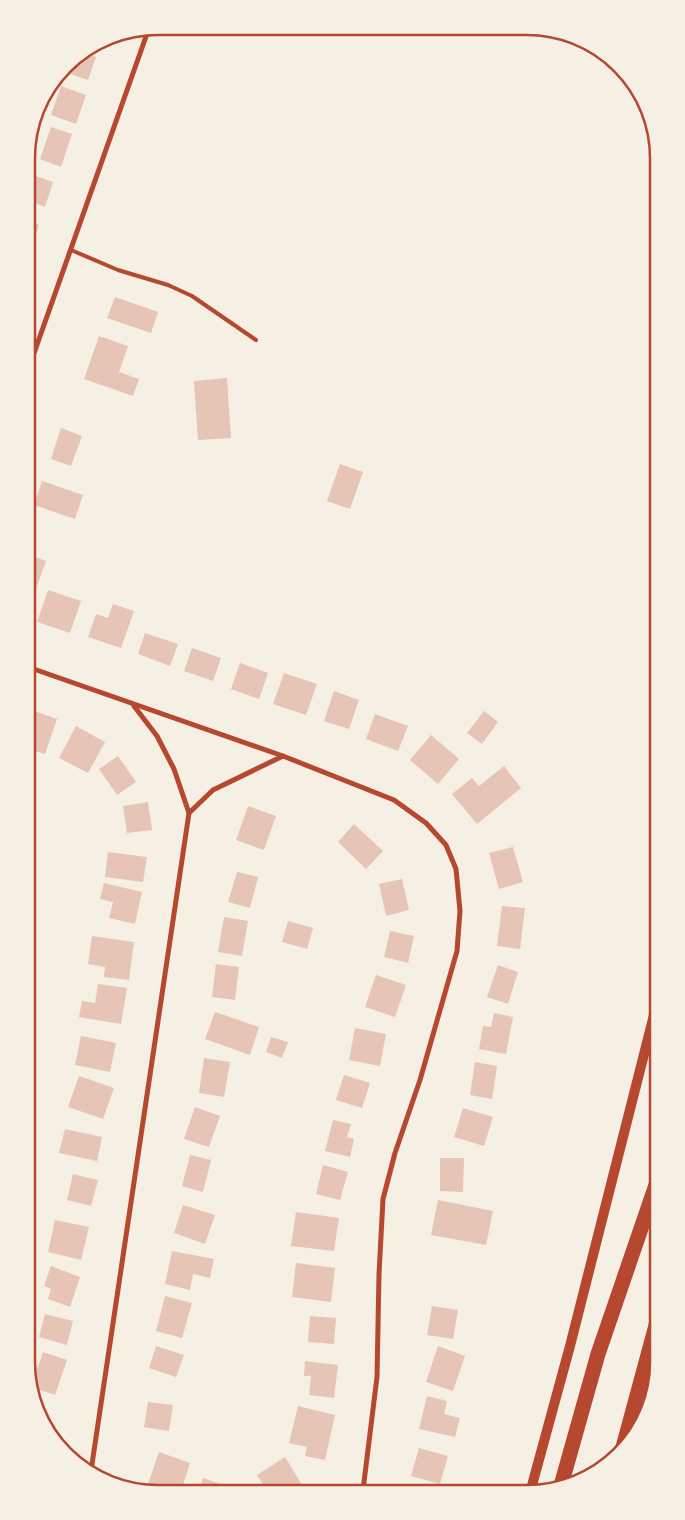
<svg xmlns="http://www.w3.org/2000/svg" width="685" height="1520" viewBox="0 0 685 1520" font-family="Merriweather,serif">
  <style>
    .building { fill: #e6c5b7 }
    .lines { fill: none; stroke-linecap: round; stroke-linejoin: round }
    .service { stroke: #b5482f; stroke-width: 4 }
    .minor { stroke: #b5482f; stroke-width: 5 }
    .secondary { stroke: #b5482f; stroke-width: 10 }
    .motorway { stroke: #b5482f; stroke-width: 15 }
    .rim { fill: none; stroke: #b5482f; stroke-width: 2.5 }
  </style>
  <rect width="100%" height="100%" fill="#f6efe4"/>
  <!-- building -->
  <g class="building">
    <path d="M 81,53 L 96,57 L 88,80 L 62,71 L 71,59 Z"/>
    <path d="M 61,86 L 86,95 L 76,124 L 51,115 Z"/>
    <path d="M 51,127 L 72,134 L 61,167 L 40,159 Z"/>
    <path d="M 27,173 L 53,182 L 45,207 L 27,200 Z"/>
    <path d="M 27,220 L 39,225 L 31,248 L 27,247 Z"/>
    <path d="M 115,297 L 158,312 L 151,333 L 107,318 Z"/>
    <path d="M 99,336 L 128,346 L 119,372 L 139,379 L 133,396 L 84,379 Z"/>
    <path d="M 227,378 L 231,438 L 198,440 L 194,381 Z"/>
    <path d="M 61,428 L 82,436 L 71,466 L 51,459 Z"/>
    <path d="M 340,464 L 363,472 L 350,509 L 327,501 Z"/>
    <path d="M 42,481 L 83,495 L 75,519 L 34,505 Z"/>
    <path d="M 28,555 L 46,561 L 28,611 Z"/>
    <path d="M 48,590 L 81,601 L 70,633 L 37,622 Z"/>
    <path d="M 113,604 L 134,611 L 121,648 L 88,637 L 96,614 L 108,618 Z"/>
    <path d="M 145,633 L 178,644 L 170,666 L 138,654 Z"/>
    <path d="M 192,648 L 221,658 L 213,681 L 184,671 Z"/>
    <path d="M 240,663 L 268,673 L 259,699 L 231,689 Z"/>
    <path d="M 284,673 L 317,684 L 306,715 L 273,704 Z"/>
    <path d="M 334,691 L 359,700 L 349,729 L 324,721 Z"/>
    <path d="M 34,711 L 57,719 L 45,754 L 29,749 L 29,728 Z"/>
    <path d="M 484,711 L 498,722 L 482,744 L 467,733 Z"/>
    <path d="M 375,714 L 408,726 L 398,751 L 366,739 Z"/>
    <path d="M 76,726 L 105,742 L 88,773 L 59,758 Z"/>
    <path d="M 431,735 L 459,759 L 438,784 L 410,760 Z"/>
    <path d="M 118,756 L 136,782 L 117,795 L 99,769 Z"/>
    <path d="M 504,766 L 521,788 L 477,824 L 452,794 L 472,778 L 479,786 Z"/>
    <path d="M 148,802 L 152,830 L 127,833 L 123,806 Z"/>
    <path d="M 248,806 L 276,816 L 264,850 L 236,840 Z"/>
    <path d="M 354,824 L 383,851 L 366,869 L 338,842 Z"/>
    <path d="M 513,847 L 523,882 L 499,889 L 489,853 Z"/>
    <path d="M 108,852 L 147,857 L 143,882 L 105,877 Z"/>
    <path d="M 237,872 L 258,877 L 250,908 L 228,902 Z"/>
    <path d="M 402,879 L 409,910 L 386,916 L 379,884 Z"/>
    <path d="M 104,883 L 142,892 L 135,924 L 109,918 L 113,902 L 100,899 Z"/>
    <path d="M 502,906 L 525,908 L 520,949 L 497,946 Z"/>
    <path d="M 224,917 L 248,921 L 242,956 L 218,952 Z"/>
    <path d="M 288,921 L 313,928 L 307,949 L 282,942 Z"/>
    <path d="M 390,931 L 414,936 L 408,963 L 384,957 Z"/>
    <path d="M 92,936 L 134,942 L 129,980 L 104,977 L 105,967 L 88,964 Z"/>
    <path d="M 216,964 L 239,967 L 235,1000 L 212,997 Z"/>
    <path d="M 498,965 L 518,972 L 508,1004 L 487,997 Z"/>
    <path d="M 376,975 L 406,985 L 395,1017 L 365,1007 Z"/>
    <path d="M 98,984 L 127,988 L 121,1024 L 79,1017 L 82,1001 L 95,1003 Z"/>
    <path d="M 215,1012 L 259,1027 L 250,1055 L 205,1039 Z"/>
    <path d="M 494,1013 L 513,1017 L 506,1054 L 479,1049 L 483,1026 L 491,1027 Z"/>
    <path d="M 355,1028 L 386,1034 L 380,1066 L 349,1060 Z"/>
    <path d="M 81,1036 L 116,1043 L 110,1072 L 75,1065 Z"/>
    <path d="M 271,1037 L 288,1042 L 282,1058 L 266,1052 Z"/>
    <path d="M 204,1058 L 230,1062 L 224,1097 L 199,1093 Z"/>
    <path d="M 475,1062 L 497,1066 L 492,1099 L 470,1095 Z"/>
    <path d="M 344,1075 L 370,1083 L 362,1108 L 336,1100 Z"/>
    <path d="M 79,1076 L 114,1088 L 103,1119 L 68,1107 Z"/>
    <path d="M 195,1107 L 220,1116 L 209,1147 L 184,1139 Z"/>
    <path d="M 463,1108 L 493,1117 L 484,1146 L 454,1137 Z"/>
    <path d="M 333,1120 L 351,1124 L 347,1137 L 354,1139 L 350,1157 L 325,1151 Z"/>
    <path d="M 65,1129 L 102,1137 L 97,1161 L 59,1153 Z"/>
    <path d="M 190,1155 L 211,1160 L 203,1192 L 182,1186 Z"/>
    <path d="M 440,1158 L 464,1158 L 463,1192 L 440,1191 Z"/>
    <path d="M 323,1165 L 348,1172 L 340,1200 L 316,1194 Z"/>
    <path d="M 73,1174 L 98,1180 L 91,1206 L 67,1200 Z"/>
    <path d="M 438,1200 L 493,1211 L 486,1245 L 431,1235 Z"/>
    <path d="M 183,1205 L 215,1215 L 205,1244 L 174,1233 Z"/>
    <path d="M 296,1212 L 339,1218 L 334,1251 L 291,1246 Z"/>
    <path d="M 55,1220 L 89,1227 L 81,1260 L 48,1252 Z"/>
    <path d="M 172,1251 L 214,1259 L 210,1278 L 193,1274 L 190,1290 L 165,1284 Z"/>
    <path d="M 296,1263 L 335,1268 L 331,1302 L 292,1297 Z"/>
    <path d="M 51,1266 L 80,1277 L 70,1307 L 48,1299 L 51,1289 L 44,1286 Z"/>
    <path d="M 165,1296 L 192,1303 L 182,1338 L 156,1331 Z"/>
    <path d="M 432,1306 L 458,1310 L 453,1339 L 427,1335 Z"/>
    <path d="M 45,1314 L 73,1321 L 67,1345 L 39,1337 Z"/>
    <path d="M 310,1316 L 336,1318 L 334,1344 L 308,1342 Z"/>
    <path d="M 156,1346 L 184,1355 L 176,1377 L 149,1368 Z"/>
    <path d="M 438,1346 L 465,1356 L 453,1391 L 426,1382 Z"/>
    <path d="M 43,1352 L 67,1360 L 55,1395 L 31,1387 Z"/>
    <path d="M 305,1361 L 338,1365 L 334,1398 L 309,1395 L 311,1376 L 304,1376 Z"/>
    <path d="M 427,1396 L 447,1401 L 444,1414 L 460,1418 L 455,1437 L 419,1429 Z"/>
    <path d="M 148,1402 L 173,1405 L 169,1431 L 144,1427 Z"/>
    <path d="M 298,1406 L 335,1415 L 325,1460 L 305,1456 L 307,1447 L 289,1443 Z"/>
    <path d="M 419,1448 L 448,1456 L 440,1484 L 411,1476 Z"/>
    <path d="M 159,1452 L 190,1463 L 181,1491 L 168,1491 L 148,1484 Z"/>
    <path d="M 285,1457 L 305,1490 L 267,1491 L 257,1475 Z"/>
    <path d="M 203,1478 L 235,1489 L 235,1491 L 199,1491 Z"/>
  </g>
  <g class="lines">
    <!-- service -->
    <path class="service" d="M 71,250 L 118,270 L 168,285 L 192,296 L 256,340"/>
    <!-- minor -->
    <g class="minor">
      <path d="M 27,373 L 149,28"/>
      <path d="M 28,667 L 283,756 L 394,800 L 426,823 L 446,845 L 456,869 L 460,911 L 457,951 L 420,1080 L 395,1153 L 383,1199 L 379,1274 L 377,1377 L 363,1490"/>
      <path d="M 134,706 L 157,736 L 174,769 L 189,813"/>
      <path d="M 91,1471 L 189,813 L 213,790 L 283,756"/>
    </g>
    <!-- secondary -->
    <path class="secondary" d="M 531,1489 L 570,1346 L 657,1003"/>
    <!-- motorway -->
    <g class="motorway">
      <path d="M 622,1451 L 658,1318"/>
      <path d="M 560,1489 L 598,1354 L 658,1179"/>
    </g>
  </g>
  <!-- crop -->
  <path d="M0 0H685V1520H0ZM158 35H527A123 123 0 0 1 650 158V1362A123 123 0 0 1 527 1485H158A123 123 0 0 1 35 1362V158A123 123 0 0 1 158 35Z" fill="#f6efe4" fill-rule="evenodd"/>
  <path class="rim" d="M158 35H527A123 123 0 0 1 650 158V1362A123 123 0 0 1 527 1485H158A123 123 0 0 1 35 1362V158A123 123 0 0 1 158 35Z"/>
</svg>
